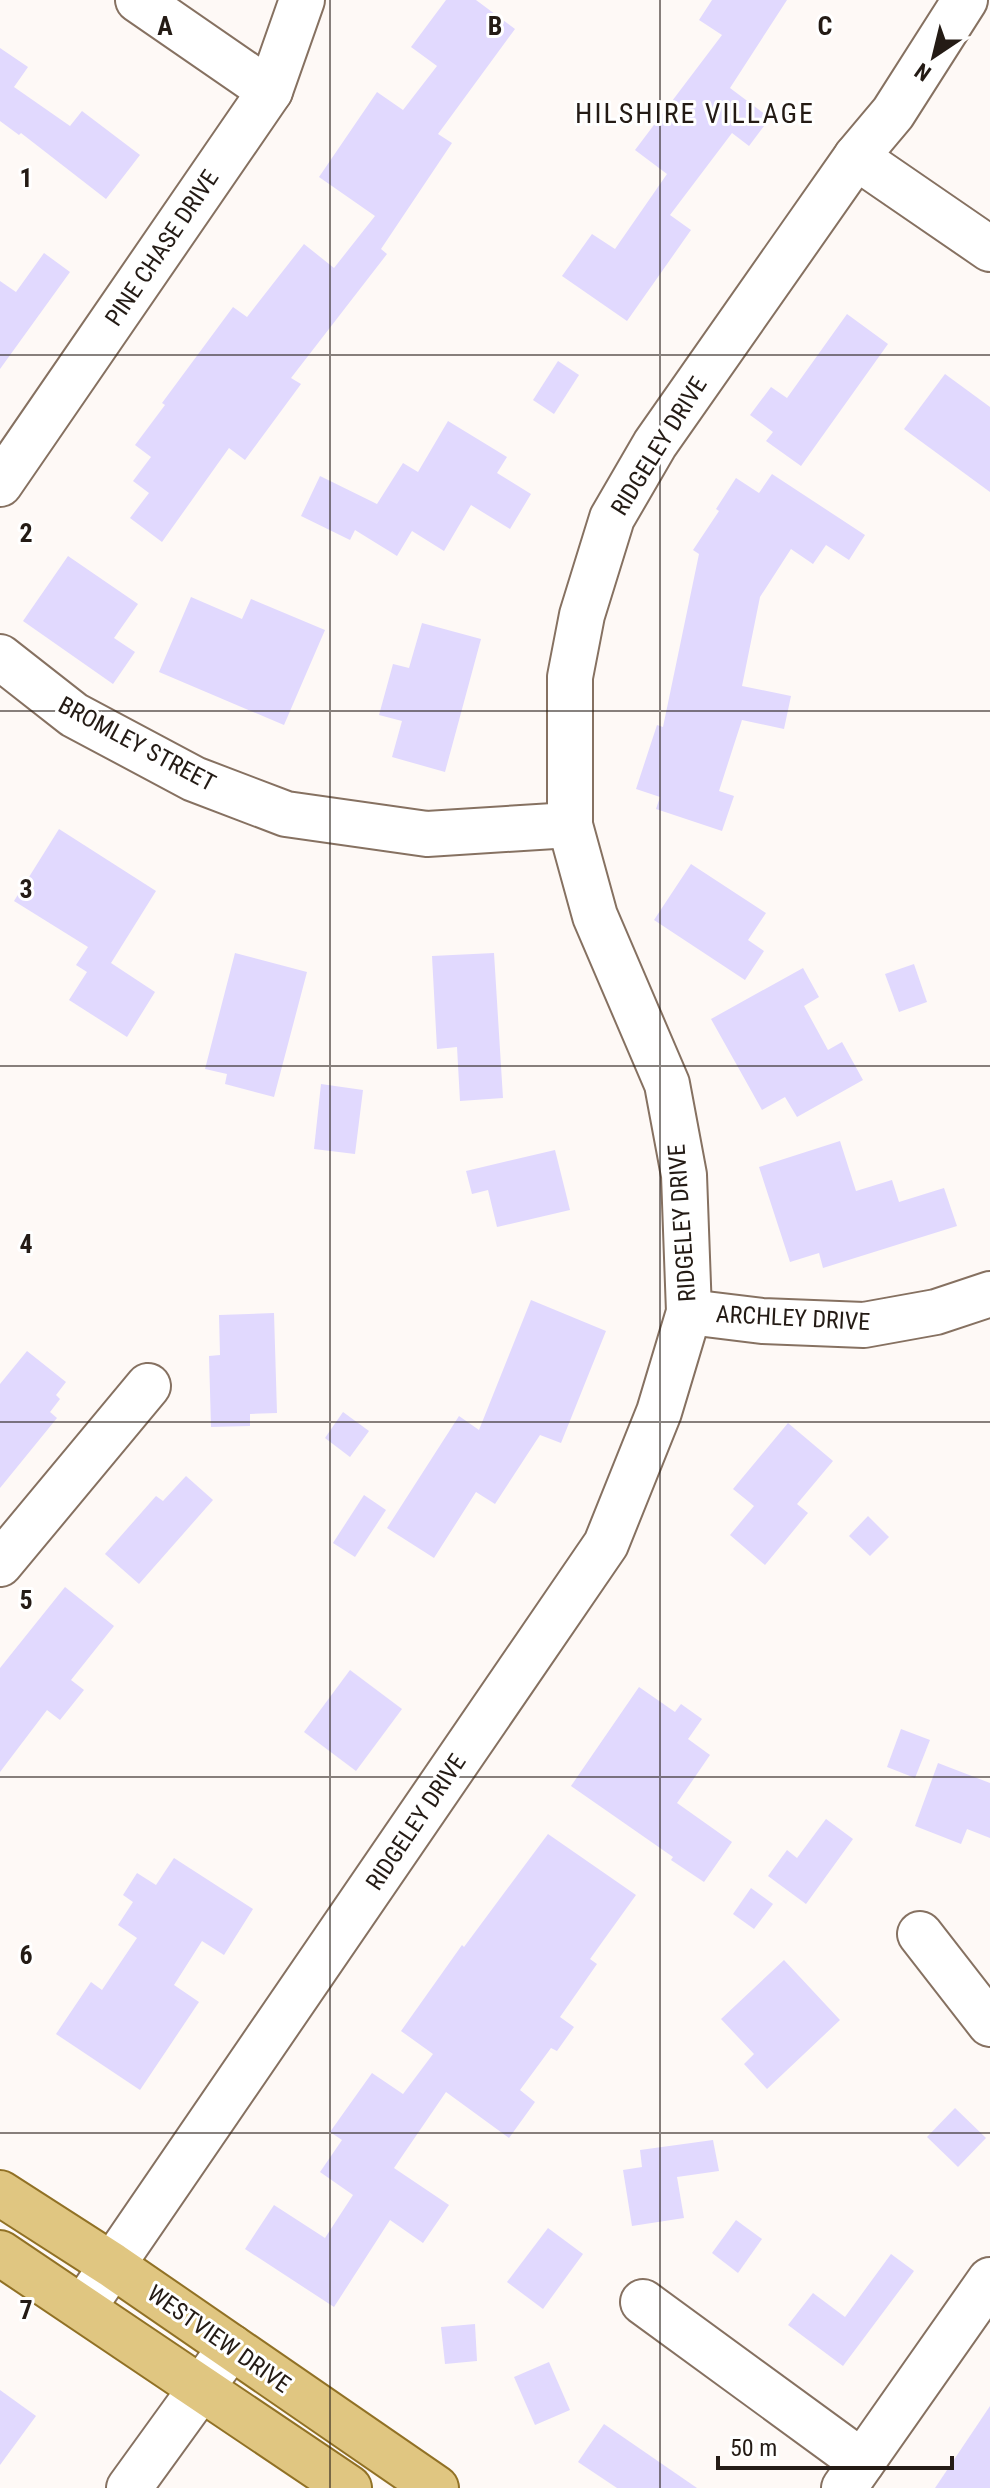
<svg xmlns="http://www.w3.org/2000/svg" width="990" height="2488" viewBox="0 0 990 2488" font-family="'Roboto Condensed',sans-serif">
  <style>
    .building { fill: #e1d9fe }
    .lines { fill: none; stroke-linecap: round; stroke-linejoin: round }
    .minor-casing { stroke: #867161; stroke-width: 48 }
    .major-casing { stroke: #917125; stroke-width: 48 }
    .minor { stroke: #fff; stroke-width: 44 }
    .major { stroke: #e0c681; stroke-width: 44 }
    .grid { fill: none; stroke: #241b15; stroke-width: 2; stroke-opacity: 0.55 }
    .labels { text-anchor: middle; stroke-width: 6; stroke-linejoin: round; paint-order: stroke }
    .street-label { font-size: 24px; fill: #241b15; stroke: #fff }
    .quarter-label { font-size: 28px; letter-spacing: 2px; fill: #241b15; stroke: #fff }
    .grid-label { font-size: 26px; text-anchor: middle; font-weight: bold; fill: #241b15; stroke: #fff; stroke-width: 6; stroke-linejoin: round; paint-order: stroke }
  </style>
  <rect width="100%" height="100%" fill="#fef9f6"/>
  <!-- building -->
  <g class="building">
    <path d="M 446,0 L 476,0 L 515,29 L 438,134 L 452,143 L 381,249 L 387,254 L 291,378 L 301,384 L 245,460 L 229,448 L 162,542 L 130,518 L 149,493 L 133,481 L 151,457 L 135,445 L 165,405 L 162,403 L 233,307 L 247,317 L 304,244 L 334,268 L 375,216 L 319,177 L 377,92 L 403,110 L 437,66 L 411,47 Z"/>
    <path d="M 712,0 L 787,0 L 730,88 L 770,118 L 749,146 L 732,133 L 670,215 L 691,230 L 627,321 L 562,276 L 592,234 L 615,249 L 667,174 L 635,150 L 722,35 L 699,20 Z"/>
    <path d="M 0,48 L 28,67 L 14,87 L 70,126 L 82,111 L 140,155 L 106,199 L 21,133 L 19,135 L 0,121 Z"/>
    <path d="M 44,253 L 70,272 L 0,369 L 0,281 L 16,292 Z"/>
    <path d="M 847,314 L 888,344 L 801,466 L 766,441 L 773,432 L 750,415 L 771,387 L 787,398 Z"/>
    <path d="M 558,361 L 579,375 L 554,414 L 533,400 Z"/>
    <path d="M 945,374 L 990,407 L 990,492 L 904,429 Z"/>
    <path d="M 448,421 L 507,457 L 497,473 L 531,494 L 510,529 L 471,505 L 444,551 L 412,531 L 397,556 L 355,530 L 350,540 L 301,516 L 320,476 L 377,504 L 403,463 L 418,472 Z"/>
    <path d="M 772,474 L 865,535 L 849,560 L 826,545 L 813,564 L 791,549 L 760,597 L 742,686 L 791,696 L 784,729 L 742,720 L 719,791 L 734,796 L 722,831 L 656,809 L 660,797 L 636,789 L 657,725 L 663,727 L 699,554 L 693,550 L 719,511 L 716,509 L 736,478 L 759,493 Z"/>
    <path d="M 68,556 L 138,604 L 114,638 L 135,652 L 113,684 L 23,621 Z"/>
    <path d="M 191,597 L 242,619 L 251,599 L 325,630 L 284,725 L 159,672 Z"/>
    <path d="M 422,623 L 481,639 L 445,772 L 392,757 L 402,721 L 379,715 L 393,664 L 409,668 Z"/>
    <path d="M 59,829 L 156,891 L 111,963 L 155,992 L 127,1037 L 69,1000 L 87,972 L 76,965 L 88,947 L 14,901 Z"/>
    <path d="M 691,864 L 766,913 L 748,940 L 764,951 L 745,980 L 654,920 Z"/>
    <path d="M 235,953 L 307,972 L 274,1097 L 225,1084 L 227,1074 L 205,1069 Z"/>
    <path d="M 494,953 L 503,1098 L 460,1101 L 457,1047 L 437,1049 L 432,956 Z"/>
    <path d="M 914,964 L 927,1002 L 899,1012 L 885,974 Z"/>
    <path d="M 803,968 L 819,997 L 804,1006 L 828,1050 L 842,1042 L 863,1080 L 797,1117 L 785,1097 L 762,1110 L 711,1019 Z"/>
    <path d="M 321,1084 L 363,1090 L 355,1154 L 314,1149 Z"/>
    <path d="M 840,1141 L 856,1191 L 892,1180 L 899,1202 L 944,1188 L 957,1226 L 823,1268 L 819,1253 L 790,1262 L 759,1167 Z"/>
    <path d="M 555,1150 L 570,1210 L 497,1227 L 488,1190 L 472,1194 L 466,1171 Z"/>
    <path d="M 531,1300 L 606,1331 L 561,1443 L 540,1435 L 495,1504 L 476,1492 L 434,1558 L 387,1528 L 459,1416 L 479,1430 Z"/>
    <path d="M 274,1313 L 277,1413 L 250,1414 L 250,1426 L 211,1427 L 209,1356 L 220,1355 L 219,1315 Z"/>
    <path d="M 27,1351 L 66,1382 L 56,1395 L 60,1399 L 50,1412 L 57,1418 L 0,1488 L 0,1384 Z"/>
    <path d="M 343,1412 L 369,1431 L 350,1457 L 325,1438 Z"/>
    <path d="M 788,1423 L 833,1461 L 797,1504 L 808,1513 L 765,1565 L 730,1535 L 754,1506 L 733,1489 Z"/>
    <path d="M 186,1476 L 213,1500 L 139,1584 L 105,1554 L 156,1496 L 163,1501 Z"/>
    <path d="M 364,1495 L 386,1510 L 355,1557 L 333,1543 Z"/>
    <path d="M 868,1516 L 889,1537 L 870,1556 L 849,1536 Z"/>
    <path d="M 65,1587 L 114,1626 L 71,1680 L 84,1690 L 60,1720 L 47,1710 L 0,1772 L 0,1668 Z"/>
    <path d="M 350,1670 L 402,1709 L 356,1771 L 304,1732 Z"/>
    <path d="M 639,1687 L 675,1712 L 681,1704 L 702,1719 L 688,1739 L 710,1755 L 677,1803 L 732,1842 L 704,1882 L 671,1860 L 673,1857 L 571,1786 Z"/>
    <path d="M 901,1729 L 930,1740 L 915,1778 L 887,1767 Z"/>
    <path d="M 938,1763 L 990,1783 L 990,1838 L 967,1829 L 961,1844 L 915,1826 Z"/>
    <path d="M 826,1819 L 853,1839 L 806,1904 L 768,1876 L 787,1850 L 797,1858 Z"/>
    <path d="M 548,1834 L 636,1895 L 590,1959 L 597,1964 L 560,2017 L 574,2027 L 557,2051 L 551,2048 L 520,2090 L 535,2102 L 509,2138 L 446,2092 L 394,2168 L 449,2205 L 423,2243 L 390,2220 L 334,2307 L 245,2249 L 274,2205 L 325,2238 L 353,2195 L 320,2172 L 342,2140 L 330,2132 L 372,2073 L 403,2094 L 433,2054 L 401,2031 L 462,1945 L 464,1947 Z"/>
    <path d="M 174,1858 L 253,1909 L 224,1955 L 202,1941 L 174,1985 L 199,2002 L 140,2090 L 56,2034 L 91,1982 L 102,1990 L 137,1938 L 118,1925 L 133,1902 L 123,1895 L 137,1873 L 156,1885 Z"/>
    <path d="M 751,1888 L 773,1904 L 754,1929 L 733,1914 Z"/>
    <path d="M 784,1960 L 840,2020 L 767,2089 L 744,2064 L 754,2054 L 721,2019 Z"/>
    <path d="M 955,2108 L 986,2138 L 958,2167 L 927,2137 Z"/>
    <path d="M 713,2140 L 719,2171 L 677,2177 L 684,2218 L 632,2226 L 623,2170 L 642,2167 L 640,2150 Z"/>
    <path d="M 736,2220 L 762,2239 L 738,2273 L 712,2253 Z"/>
    <path d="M 548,2228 L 583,2254 L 543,2309 L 507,2282 Z"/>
    <path d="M 891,2254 L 914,2271 L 843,2366 L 788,2325 L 813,2293 L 845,2317 Z"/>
    <path d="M 475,2324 L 477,2361 L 445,2364 L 441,2327 Z"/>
    <path d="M 549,2362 L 570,2410 L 535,2425 L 514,2377 Z"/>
    <path d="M 0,2390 L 36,2416 L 0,2465 Z"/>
    <path d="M 990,2406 L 990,2488 L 935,2488 Z"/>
    <path d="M 604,2424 L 697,2488 L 617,2488 L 578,2462 Z"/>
  </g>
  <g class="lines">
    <defs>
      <g id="minor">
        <path d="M 138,0 L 270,91"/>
        <path d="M 856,157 L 990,249"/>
        <path d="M 0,484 L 270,91 L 302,0"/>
        <path d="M 0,657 L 74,715 L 194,779 L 286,814 L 427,834 L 570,825"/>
        <path d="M 689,1312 L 762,1321 L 864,1325 L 936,1312 L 990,1294"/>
        <path d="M 0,1564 L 148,1386"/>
        <path d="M 920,1934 L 990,2024"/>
        <path d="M 643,2302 L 862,2462"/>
        <path d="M 83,2308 L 606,1544 L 659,1412 L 689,1312 L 684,1175 L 667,1084 L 595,916 L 570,825 L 570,677 L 582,615 L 612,518 L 655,444 L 856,157 L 893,113 L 965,0"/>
        <path d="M 129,2488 L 231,2347"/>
        <path d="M 844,2488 L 990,2280"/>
      </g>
      <g id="major">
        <path d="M 0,2193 L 112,2265 L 436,2488"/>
        <path d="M 0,2253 L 349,2488"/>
      </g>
    </defs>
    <!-- minor casing -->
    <use href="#minor" class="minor-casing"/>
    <!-- major casing -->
    <use href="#major" class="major-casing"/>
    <!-- minor -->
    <use href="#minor" class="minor"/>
    <!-- major -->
    <use href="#major" class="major"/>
  </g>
  <!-- grid -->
  <path class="grid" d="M 330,0 L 330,2488M 660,0 L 660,2488M 0,355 L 990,355M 0,711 L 990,711M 0,1066 L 990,1066M 0,1422 L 990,1422M 0,1777 L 990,1777M 0,2133 L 990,2133"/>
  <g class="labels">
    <!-- street labels -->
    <g class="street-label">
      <text transform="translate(162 248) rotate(-56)" y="8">PINE CHASE DRIVE</text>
      <text transform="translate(659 446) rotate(-58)" y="8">RIDGELEY DRIVE</text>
      <text transform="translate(137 744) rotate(28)" y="8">BROMLEY STREET</text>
      <text transform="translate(682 1223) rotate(-94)" y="8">RIDGELEY DRIVE</text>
      <text transform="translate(793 1318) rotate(3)" y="8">ARCHLEY DRIVE</text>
      <text transform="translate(416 1822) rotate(-56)" y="8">RIDGELEY DRIVE</text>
      <text transform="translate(219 2339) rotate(35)" y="8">WESTVIEW DRIVE</text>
    </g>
    <!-- quarter labels -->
    <g class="quarter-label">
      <text x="695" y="123">HILSHIRE VILLAGE</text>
    </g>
  </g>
  <g class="grid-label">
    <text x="165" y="35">A</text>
    <text x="495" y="35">B</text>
    <text x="825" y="35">C</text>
    <text x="26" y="187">1</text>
    <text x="26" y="542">2</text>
    <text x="26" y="898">3</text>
    <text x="26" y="1253">4</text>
    <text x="26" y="1609">5</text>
    <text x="26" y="1964">6</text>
    <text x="26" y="2319">7</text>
  </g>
  <!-- north arrow -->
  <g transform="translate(934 56) rotate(215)" stroke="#ffffff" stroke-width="6" paint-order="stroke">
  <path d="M0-6L14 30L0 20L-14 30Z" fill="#241b15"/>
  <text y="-12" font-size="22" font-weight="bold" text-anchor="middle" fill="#241b15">N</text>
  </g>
  <!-- scale -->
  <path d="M718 2456v12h234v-12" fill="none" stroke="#241b15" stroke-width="4"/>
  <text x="730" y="2456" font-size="24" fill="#241b15" stroke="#ffffff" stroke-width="6" paint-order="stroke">50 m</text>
</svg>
